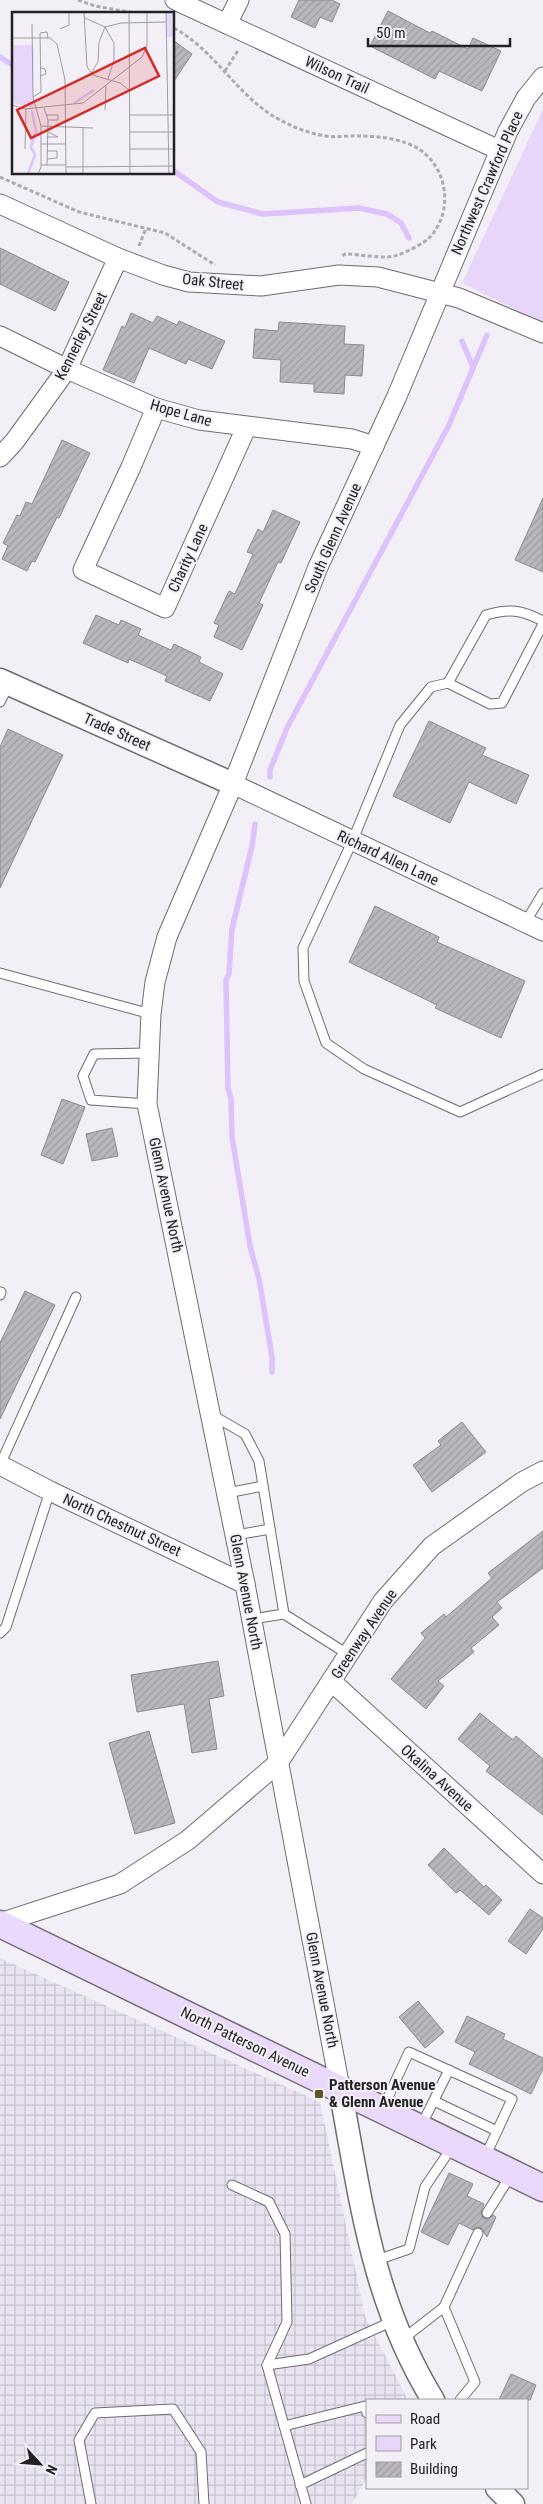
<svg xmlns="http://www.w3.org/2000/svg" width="543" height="2504" viewBox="0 0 543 2504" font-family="'Roboto Condensed',sans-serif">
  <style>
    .industrial { fill: url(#industrial-grid) }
    .park { fill: #e7d6fa }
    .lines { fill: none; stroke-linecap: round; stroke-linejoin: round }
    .stream { stroke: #ddc2fb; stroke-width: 5.5 }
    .building { fill: url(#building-hatch); stroke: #8d8a91 }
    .service-casing { stroke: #6f6c72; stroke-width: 11 }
    .minor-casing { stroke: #6f6c72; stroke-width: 21 }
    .tertiary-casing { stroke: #6f6c72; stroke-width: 25 }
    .secondary-casing { stroke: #6f6c72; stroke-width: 29 }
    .path { stroke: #adabb0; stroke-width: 3; stroke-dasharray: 4 2.5; stroke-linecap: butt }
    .service { stroke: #fff; stroke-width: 9 }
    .minor { stroke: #fff; stroke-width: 19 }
    .tertiary { stroke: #fff; stroke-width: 22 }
    .secondary { stroke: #ebd9fb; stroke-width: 26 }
    .poi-dot { fill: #625622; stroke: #f2eff6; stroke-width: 2 }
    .labels { text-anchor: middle; stroke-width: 4; stroke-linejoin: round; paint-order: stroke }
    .street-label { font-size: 15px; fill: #222124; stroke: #f2eff6 }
    .poi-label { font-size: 15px; font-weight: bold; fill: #222124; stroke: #f2eff6; text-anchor: start }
    .inset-river { fill: none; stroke: #ddc2fb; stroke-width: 2.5 }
    .inset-road { fill: none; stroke: #9f9da2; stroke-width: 1 }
    .view { fill: #d62828; fill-opacity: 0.15; stroke: #d62828; stroke-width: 2.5 }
    .inset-edge { fill: none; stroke: #222124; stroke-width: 2.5 }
  </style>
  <defs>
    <pattern id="industrial-grid" width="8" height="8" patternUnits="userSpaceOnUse" patternTransform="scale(1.25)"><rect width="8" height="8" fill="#e9e3f1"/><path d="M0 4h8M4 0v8" fill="none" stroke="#c8c2ce"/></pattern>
    <pattern id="building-hatch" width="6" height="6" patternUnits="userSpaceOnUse" patternTransform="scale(1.25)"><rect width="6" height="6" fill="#b9b6bd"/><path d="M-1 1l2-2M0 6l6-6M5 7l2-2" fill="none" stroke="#9f9ca2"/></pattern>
  </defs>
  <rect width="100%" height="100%" fill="#f2eff6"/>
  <!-- industrial -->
  <path class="industrial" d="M 0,1958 L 320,2102 L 365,2316 L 408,2400 L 367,2400 L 367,2477 L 352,2504 L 0,2504 Z"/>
  <!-- park -->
  <path class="park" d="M 543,109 L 543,323 L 462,283 Z"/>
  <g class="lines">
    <!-- stream -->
    <g class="stream">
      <path d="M 0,57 L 14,66"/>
      <path d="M 174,171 L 218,202 L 263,214 L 359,208 L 387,214 L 401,223 L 409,238"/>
      <path d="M 462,341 L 473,367"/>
      <path d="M 270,777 L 270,770 L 287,728 L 449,425 L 487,335"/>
      <path d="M 255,824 L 252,846 L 232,929 L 229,974 L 226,980 L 228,1089 L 231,1098 L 232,1137 L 250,1246 L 259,1279 L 272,1357 L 272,1372"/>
    </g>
  </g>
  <!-- building -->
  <g class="building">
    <path d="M 299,0 L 332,0 L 340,4 L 332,22 L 320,17 L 315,28 L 291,17 Z"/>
    <path d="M 388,11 L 430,33 L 432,31 L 468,49 L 473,38 L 501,51 L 482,91 L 439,71 L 435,79 L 370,46 Z"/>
    <path d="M 174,41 L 192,54 L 174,81 Z"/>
    <path d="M 0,248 L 69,282 L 55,311 L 0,284 Z"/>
    <path d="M 131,313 L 153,323 L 157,316 L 177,325 L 179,321 L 225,341 L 212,369 L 188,359 L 186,364 L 149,348 L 134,383 L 103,370 L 122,326 L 125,328 Z"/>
    <path d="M 279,322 L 345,326 L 344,344 L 364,345 L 362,376 L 345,375 L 344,394 L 314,392 L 314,384 L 280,382 L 281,360 L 253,358 L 255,329 L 278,331 Z"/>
    <path d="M 62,440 L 90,453 L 59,518 L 57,517 L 35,562 L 32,561 L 27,571 L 2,559 L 8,546 L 3,543 L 17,515 L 20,516 L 26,502 L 32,504 Z"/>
    <path d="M 543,498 L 543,572 L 515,560 Z"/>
    <path d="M 273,510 L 300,522 L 281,563 L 278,562 L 259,603 L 263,605 L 242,650 L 214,637 L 219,625 L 214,623 L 229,591 L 235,594 L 253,554 L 247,552 L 258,529 L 263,532 Z"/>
    <path d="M 96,615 L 119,625 L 121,620 L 141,629 L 138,635 L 171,650 L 174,644 L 201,657 L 199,662 L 223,674 L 210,701 L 165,681 L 167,676 L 129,659 L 128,663 L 83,643 Z"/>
    <path d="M 429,721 L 486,748 L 482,755 L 529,775 L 516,804 L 469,782 L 450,823 L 393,796 Z"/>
    <path d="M 8,729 L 63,755 L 0,888 L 0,747 Z"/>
    <path d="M 375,906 L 439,937 L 437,942 L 525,981 L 501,1038 L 435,1008 L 437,1005 L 349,962 Z"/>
    <path d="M 62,1099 L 85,1107 L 63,1164 L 41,1155 Z"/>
    <path d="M 112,1128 L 118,1156 L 92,1161 L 86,1134 Z"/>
    <path d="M 25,1291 L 55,1305 L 0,1419 L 0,1343 Z"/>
    <path d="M 462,1422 L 486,1452 L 432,1492 L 413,1465 L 441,1445 L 438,1441 Z"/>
    <path d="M 543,1531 L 543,1568 L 497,1602 L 502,1608 L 492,1617 L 499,1625 L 471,1648 L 474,1652 L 438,1681 L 444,1686 L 426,1709 L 391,1679 L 425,1638 L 421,1633 L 444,1614 L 446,1617 L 492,1578 L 488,1573 Z"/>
    <path d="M 218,1661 L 224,1696 L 209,1699 L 217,1749 L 192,1753 L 184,1704 L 137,1712 L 131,1675 Z"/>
    <path d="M 480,1713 L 513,1740 L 516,1736 L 543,1759 L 543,1815 L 486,1771 L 490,1766 L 458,1739 Z"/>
    <path d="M 149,1731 L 175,1823 L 135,1834 L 109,1743 Z"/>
    <path d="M 444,1848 L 484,1887 L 486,1885 L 502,1900 L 489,1915 L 460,1890 L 456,1893 L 428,1865 Z"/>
    <path d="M 530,1909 L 543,1918 L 543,1929 L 526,1954 L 508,1941 Z"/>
    <path d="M 418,2001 L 444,2032 L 425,2048 L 399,2017 Z"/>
    <path d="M 467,2016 L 505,2034 L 503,2039 L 543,2058 L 543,2069 L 531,2094 L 469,2064 L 475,2052 L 455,2042 Z"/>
    <path d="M 449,2173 L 473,2184 L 467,2196 L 484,2204 L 481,2212 L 483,2218 L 489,2219 L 493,2215 L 496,2217 L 487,2237 L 481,2228 L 477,2227 L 473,2230 L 459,2223 L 448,2245 L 421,2232 Z"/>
    <path d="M 511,2374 L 536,2385 L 530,2400 L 499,2400 Z"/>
  </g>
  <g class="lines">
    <defs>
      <g id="service">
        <path d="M 543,621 C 522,610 509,608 486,615 L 448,683 L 431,687 L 400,725 L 352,842 L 303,948 L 304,981 L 326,1043 L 364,1069 L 460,1112 L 543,1074"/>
        <path d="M 448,683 L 490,704 L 502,703 L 543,624"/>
        <path d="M 0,702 L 9,684"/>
        <path d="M 525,923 L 543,893"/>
        <path d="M 0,973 L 151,1014"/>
        <path d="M 147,1104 L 91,1100 L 83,1076 L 94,1054 L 148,1053"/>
        <path d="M 0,1295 L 1,1292"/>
        <path d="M 212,1415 L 245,1434 L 259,1461 L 284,1614 L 349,1655"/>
        <path d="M 0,1465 L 76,1297"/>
        <path d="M 227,1493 L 263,1486"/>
        <path d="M 236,1535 L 270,1529"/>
        <path d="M 252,1619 L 284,1614"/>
        <path d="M 0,1633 L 6,1627 L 50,1491"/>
        <path d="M 434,2101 L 497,2131"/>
        <path d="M 383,2108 L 409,2052 L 512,2099 L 485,2157"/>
        <path d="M 421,2126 L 449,2070"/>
        <path d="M 232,2185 L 269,2202 L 285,2234 L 287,2322 L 267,2365 L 306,2504"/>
        <path d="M 487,2213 L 511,2175"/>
        <path d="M 374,2261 L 409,2249 L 425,2187 L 452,2147"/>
        <path d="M 444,2307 L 478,2233"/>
        <path d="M 403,2339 L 444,2307 L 475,2382 L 460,2400"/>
        <path d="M 267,2365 L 309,2359 L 393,2321"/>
        <path d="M 284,2426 L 365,2406 L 367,2413"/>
        <path d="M 300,2485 L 367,2453"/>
        <path d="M 91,2504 L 79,2440 L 95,2413 L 173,2409 L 201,2452 L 204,2504"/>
      </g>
      <g id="minor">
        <path d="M 175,0 L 499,150"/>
        <path d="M 227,24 L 239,0"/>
        <path d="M 0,204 L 118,258 L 163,275 L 189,282 L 261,286 L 339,275 L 378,277 L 459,298 L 543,333"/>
        <path d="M 0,336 L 67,369 L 156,408 L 199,420 L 352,439 L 374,446"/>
        <path d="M 156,408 L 131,467 L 83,570 L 165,608 L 246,428"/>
        <path d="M 0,457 L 14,442 L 67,369 L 118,258"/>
        <path d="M 233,784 L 543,931"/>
        <path d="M 0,1465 L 50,1491 L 245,1584"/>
        <path d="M 331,1681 L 543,1874"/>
        <path d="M 0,1923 L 120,1884 L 188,1840 L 278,1763 L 383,1601 L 432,1546 L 522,1482 L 543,1471"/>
        <path d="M 340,2088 L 245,1584 L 147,1104 L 151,1014 L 155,982 L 167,937 L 233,784 L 318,567 L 397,396 L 508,131 L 526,98 L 543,77"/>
      </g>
      <g id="tertiary">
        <path d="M 0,680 L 233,784"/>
        <path d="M 340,2088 C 361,2201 372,2300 433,2400"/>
        <path d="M 497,2488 L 513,2504"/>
      </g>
      <path id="secondary" d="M 0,1924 L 543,2188"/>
    </defs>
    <!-- service casing -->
    <use href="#service" class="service-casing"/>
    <!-- minor casing -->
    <use href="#minor" class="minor-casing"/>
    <!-- tertiary casing -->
    <use href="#tertiary" class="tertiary-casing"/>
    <!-- secondary casing -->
    <use href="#secondary" class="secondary-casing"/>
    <!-- path -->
    <g class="path">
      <path d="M 78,0 L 95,6 L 140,14"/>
      <path d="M 174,28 C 214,50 235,92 273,116 C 290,126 307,133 326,136 C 337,138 349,135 360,136 C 379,136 403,139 419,149 C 447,168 454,209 431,236 C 425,243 407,252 398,255 C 383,260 361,254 345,254 L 341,257"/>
      <path d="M 225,71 L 239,49"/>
      <path d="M 0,177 L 79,212 L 165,233 L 215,265"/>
      <path d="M 139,246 L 146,228"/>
    </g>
    <!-- service -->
    <use href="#service" class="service"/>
    <!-- minor -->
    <use href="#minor" class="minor"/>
    <!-- tertiary -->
    <use href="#tertiary" class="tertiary"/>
    <!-- secondary -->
    <use href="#secondary" class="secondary"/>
  </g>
  <!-- markers -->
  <rect class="poi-dot" x="314" y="2089" width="10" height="10" rx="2.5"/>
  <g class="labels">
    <!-- street labels -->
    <g class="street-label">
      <text transform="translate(337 75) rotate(25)" y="5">Wilson Trail</text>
      <text transform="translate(487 183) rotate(-66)" y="5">Northwest Crawford Place</text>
      <text transform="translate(213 282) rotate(6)" y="5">Oak Street</text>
      <text transform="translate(81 336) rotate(-63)" y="5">Kennerley Street</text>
      <text transform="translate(181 413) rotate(16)" y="5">Hope Lane</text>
      <text transform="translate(333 538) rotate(-66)" y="5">South Glenn Avenue</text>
      <text transform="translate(188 558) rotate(-65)" y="5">Charity Lane</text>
      <text transform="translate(117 732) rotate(24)" y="5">Trade Street</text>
      <text transform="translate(388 858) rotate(25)" y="5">Richard Allen Lane</text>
      <text transform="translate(166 1195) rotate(78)" y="5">Glenn Avenue North</text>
      <text transform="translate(122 1525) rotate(25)" y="5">North Chestnut Street</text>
      <text transform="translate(246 1592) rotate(79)" y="5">Glenn Avenue North</text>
      <text transform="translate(364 1634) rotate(-56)" y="5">Greenway Avenue</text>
      <text transform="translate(437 1778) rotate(42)" y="5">Okalina Avenue</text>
      <text transform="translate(322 1990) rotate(79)" y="5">Glenn Avenue North</text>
      <text transform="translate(245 2042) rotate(26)" y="5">North Patterson Avenue</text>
    </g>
    <!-- poi labels -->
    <g class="poi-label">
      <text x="329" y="2090">Patterson Avenue<tspan x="329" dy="17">&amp; Glenn Avenue</tspan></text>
    </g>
  </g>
  <!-- overview -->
  <g transform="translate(12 12)">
    <rect width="162" height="162" fill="#f2eff6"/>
    <path d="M 154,0 L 162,0 L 162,25 L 154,25 ZM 0,33 L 20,33 L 22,37 L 21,96 L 0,91 Z" fill="#e7d6fa"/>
    <path class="inset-river" d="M 62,91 L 82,78M 16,162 L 23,143 L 19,135 L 24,119 L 20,99"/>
    <path class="inset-road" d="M 72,0 L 75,55 L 81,63 L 108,71 L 117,78M 117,0 L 118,162M 154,0 L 157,162M 73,6 L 93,15 L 109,11 L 154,10M 20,12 L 21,85 L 29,114 L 29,155 L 26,162M 48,17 L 57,13 L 57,0M 0,26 L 38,26 L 45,32 L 53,68 L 54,162M 79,61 L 86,50 L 87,30 L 93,15 L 102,31 L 102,48 L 96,67M 28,64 L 34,62 L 33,57 L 29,56M 21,85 L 29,80 L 28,21 L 35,20 L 36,26M 0,93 L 13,97 L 71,91 L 130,45 L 135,34 L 135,0M 32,96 L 36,108 L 35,153M 93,98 L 94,74M 34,103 L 46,103 L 46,108 L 36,108M 118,103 L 163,103M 29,114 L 81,116M 71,116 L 71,162M 118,120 L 163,120M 35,125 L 46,125 L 36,120M 29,132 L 54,132M 13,137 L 14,97M 118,137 L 163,137M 0,140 L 0,162M 35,147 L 45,146 L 45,139 L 35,139M 29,153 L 53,153M 54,155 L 163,154"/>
    <path class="view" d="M 133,36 L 147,64 L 19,126 L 5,98 Z"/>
    <rect width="162" height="162" class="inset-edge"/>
  </g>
  <!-- legend -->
  <rect x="366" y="2399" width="162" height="90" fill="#f2eff6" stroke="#9f9da2"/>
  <rect x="376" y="2415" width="25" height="8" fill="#ebd9fb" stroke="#9f9da2"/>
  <text x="410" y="2424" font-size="15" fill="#222124">Road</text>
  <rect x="376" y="2436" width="25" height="15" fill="#e7d6fa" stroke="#9f9da2"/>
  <text x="410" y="2449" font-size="15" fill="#222124">Park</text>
  <rect x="376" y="2462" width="25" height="15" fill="url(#building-hatch)" stroke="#9f9da2"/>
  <text x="410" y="2474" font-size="15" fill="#222124">Building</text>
  <!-- north arrow -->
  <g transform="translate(40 2464) rotate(116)" stroke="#f2eff6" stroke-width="4" paint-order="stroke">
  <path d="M0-4L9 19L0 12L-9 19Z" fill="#222124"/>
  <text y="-8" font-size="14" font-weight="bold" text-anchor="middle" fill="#222124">N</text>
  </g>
  <!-- scale -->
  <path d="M368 38v8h142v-8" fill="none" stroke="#222124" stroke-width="2.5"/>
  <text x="376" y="38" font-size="15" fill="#222124" stroke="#f2eff6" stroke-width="4" paint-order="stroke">50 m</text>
</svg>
